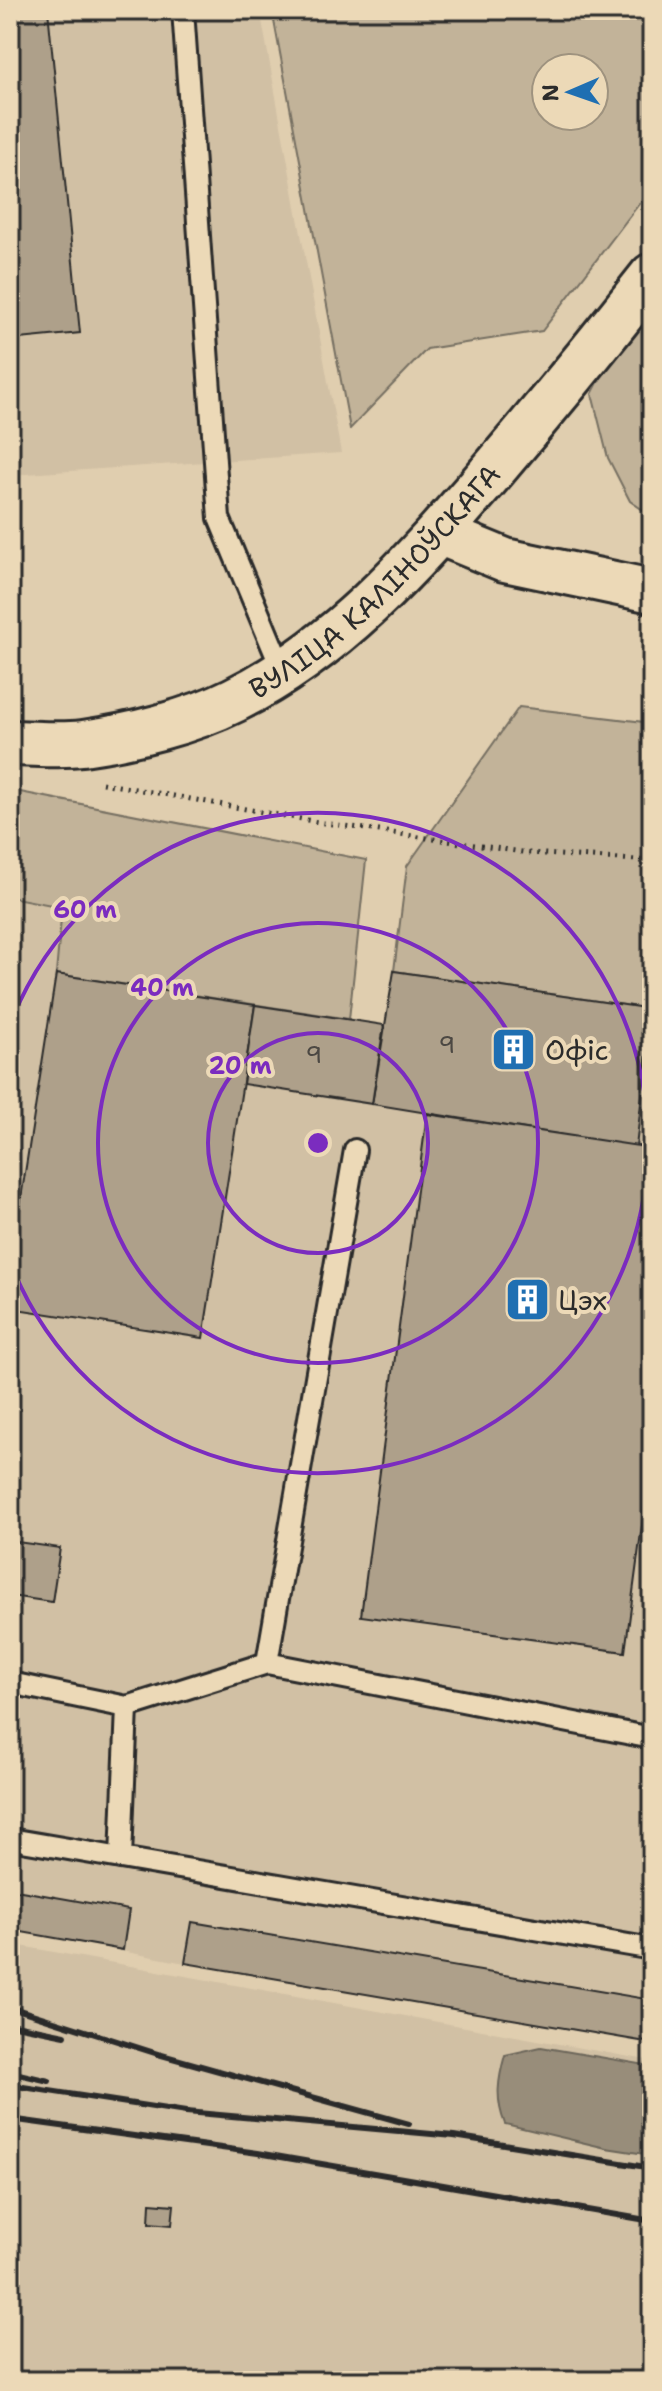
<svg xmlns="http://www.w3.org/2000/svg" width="662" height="2391" viewBox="0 0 662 2391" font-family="'Shantell Sans',sans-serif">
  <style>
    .built { fill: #d1c0a4 }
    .green { fill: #c2b399; stroke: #766f62; stroke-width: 2; fill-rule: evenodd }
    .water { fill: #988d7a; stroke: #6c665a; stroke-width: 2 }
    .building { fill: #aea08a; stroke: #2b2b2b; stroke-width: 2 }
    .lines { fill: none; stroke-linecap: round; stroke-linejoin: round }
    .service-casing { stroke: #2b2b2b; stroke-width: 26 }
    .minor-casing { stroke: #2b2b2b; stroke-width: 48 }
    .tertiary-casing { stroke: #2b2b2b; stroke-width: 50 }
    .path { stroke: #2b2b2b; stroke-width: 5; stroke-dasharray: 2 6; stroke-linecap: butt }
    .service { stroke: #ecd9b7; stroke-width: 20 }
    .minor { stroke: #ecd9b7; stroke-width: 42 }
    .tertiary { stroke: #ecd9b7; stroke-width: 44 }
    .rail { stroke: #2b2b2b; stroke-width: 6 }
    .ring { fill: none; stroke: #7b2cbf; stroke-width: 4 }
    .labels { text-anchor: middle; stroke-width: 8; stroke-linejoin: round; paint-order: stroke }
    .number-label { font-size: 24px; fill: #4c4843 }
    .street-label { font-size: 28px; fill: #2b2b2b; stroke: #ecd9b7 }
    .poi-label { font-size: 28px; fill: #2b2b2b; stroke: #ecd9b7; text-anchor: start }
    .centre { fill: #7b2cbf; stroke: #ecd9b7; stroke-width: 4 }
    .ring-label { font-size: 24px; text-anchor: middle; font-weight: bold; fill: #7b2cbf; stroke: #ecd9b7; stroke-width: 8; stroke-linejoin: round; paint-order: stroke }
  </style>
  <rect width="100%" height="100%" fill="#e0ceaf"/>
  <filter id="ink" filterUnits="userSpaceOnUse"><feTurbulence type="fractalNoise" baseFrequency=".0125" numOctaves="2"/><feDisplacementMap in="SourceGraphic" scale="16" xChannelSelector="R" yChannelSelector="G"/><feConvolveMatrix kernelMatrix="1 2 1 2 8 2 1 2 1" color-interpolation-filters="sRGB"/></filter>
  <g filter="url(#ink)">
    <!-- built -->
    <g class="built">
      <path d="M 10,10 L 260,10 L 341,453 L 10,475 Z"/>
      <path d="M 10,897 L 62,907 L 57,974 L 384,1025 L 394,971 L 652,1009 L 652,2043 L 185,1963 L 10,1930 Z"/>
      <path d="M 10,1944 L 652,2061 L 652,2381 L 10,2381 Z"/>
    </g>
    <!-- green -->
    <g class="green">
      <path d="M 272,10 L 652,10 L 652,187 L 542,331 L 427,349 L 350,429 ZM 546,68 L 594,68 L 594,116 L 546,116 Z"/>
      <path d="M 652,300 L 652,516 L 630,501 L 608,458 L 592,394 L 620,341 Z"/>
      <path d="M 519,707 L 652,723 L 652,1009 L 394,971 L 407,866 Z"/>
      <path d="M 10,790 L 366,860 L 349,1019 L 56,974 L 62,907 L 10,897 Z"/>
    </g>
    <!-- water -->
    <path class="water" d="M 541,2047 L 652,2066 L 652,2155 L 606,2148 L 505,2124 C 495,2099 498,2080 505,2055 Z"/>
    <!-- building -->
    <g class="building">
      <path d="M 10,10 L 48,10 L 80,333 L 10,340 Z"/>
      <path d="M 394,971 L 652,1009 L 636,1147 L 372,1104 Z"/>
      <path d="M 56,974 L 255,1005 L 203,1338 L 10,1308 L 10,1269 Z"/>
      <path d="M 255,1005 L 384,1025 L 372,1104 L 243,1084 Z"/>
      <path d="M 652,1022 L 652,1076 L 646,1075 Z"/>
      <path d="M 427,1114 L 652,1148 L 652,1451 L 625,1652 L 361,1616 Z"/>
      <path d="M 10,1541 L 60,1548 L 52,1602 L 10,1596 Z"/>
      <path d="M 10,1889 L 129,1910 L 123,1950 L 10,1930 Z"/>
      <path d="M 192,1922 L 652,2000 L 652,2043 L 185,1963 Z"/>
      <path d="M 150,2203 L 174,2205 L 172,2225 L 149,2223 Z"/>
    </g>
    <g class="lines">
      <defs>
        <g id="service">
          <path d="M 183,10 L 219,518 L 283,672"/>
          <path d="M 355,1150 L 267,1663 L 652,1738"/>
          <path d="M 10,1683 L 127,1707 L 267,1663"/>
          <path d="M 10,1839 L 652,1949"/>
          <path d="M 121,1858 L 127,1707"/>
        </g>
        <path id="minor" d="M 439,533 L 505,560 L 652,591"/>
        <g id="tertiary">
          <path id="s1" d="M 10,743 C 34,743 59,746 83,743 C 132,736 190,722 234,700 C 336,650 410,566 483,482 C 541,414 597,346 652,276"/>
        </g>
      </defs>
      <!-- service casing -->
      <use href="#service" class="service-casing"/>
      <!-- minor casing -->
      <use href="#minor" class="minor-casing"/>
      <!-- tertiary casing -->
      <use href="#tertiary" class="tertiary-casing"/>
      <!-- path -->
      <path class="path" d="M 102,783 L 318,822 L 529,853 L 652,861"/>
      <!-- service -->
      <use href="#service" class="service"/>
      <!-- minor -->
      <use href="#minor" class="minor"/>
      <!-- tertiary -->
      <use href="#tertiary" class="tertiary"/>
      <!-- rail -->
      <g class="rail">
        <path d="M 10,2007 L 158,2054 L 409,2124"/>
        <path d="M 10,2024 L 65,2035"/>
        <path d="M 10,2072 L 49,2081"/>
        <path d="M 10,2085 L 186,2112 L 454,2136 L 652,2168"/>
        <path d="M 10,2119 L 258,2153 L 652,2221"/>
      </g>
    </g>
  </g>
  <!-- distance rings -->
  <g class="ring">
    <circle cx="318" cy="1143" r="110"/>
    <circle cx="318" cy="1143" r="220"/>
    <path d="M11 1022A330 330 0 1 1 11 1264"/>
  </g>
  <!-- icons -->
  <defs>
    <symbol id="building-square" viewBox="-11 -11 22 22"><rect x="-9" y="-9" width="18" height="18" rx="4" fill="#1f6fb2" stroke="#ecd9b7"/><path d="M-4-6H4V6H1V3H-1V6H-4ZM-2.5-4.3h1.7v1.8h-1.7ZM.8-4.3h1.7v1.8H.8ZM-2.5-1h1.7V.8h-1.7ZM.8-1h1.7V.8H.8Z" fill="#fff"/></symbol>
  </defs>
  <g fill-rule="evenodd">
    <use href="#building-square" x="488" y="1024" width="51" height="51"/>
    <use href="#building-square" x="502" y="1274" width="51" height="51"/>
  </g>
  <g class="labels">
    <!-- number labels -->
    <g class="number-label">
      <text x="447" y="1053">9</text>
      <text x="314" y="1063">9</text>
    </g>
    <!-- street labels -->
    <g class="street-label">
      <text dy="10" stroke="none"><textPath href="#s1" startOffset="416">ВУЛІЦА КАЛІНОЎСКАГА</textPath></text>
    </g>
    <!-- poi labels -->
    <g class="poi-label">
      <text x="545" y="1060">Офіс</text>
      <text x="558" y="1310">Цэх</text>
    </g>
  </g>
  <circle cx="318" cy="1143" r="12" class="centre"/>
  <g class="ring-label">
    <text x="85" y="918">60 m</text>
    <text x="162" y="996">40 m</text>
    <text x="240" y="1074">20 m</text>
  </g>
  <!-- margin -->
  <rect width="662" height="2391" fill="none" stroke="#ecd9b7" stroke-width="40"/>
  <rect x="20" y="20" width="622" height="2351" fill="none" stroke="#2b2b2b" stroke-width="3" filter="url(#ink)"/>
  <!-- north arrow -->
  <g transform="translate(570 92) rotate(268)"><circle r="38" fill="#ecd9b7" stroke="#9f937f" stroke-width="2"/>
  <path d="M0-6L14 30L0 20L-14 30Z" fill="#1f6fb2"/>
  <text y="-12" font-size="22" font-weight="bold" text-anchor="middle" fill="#2b2b2b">N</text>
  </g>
</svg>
